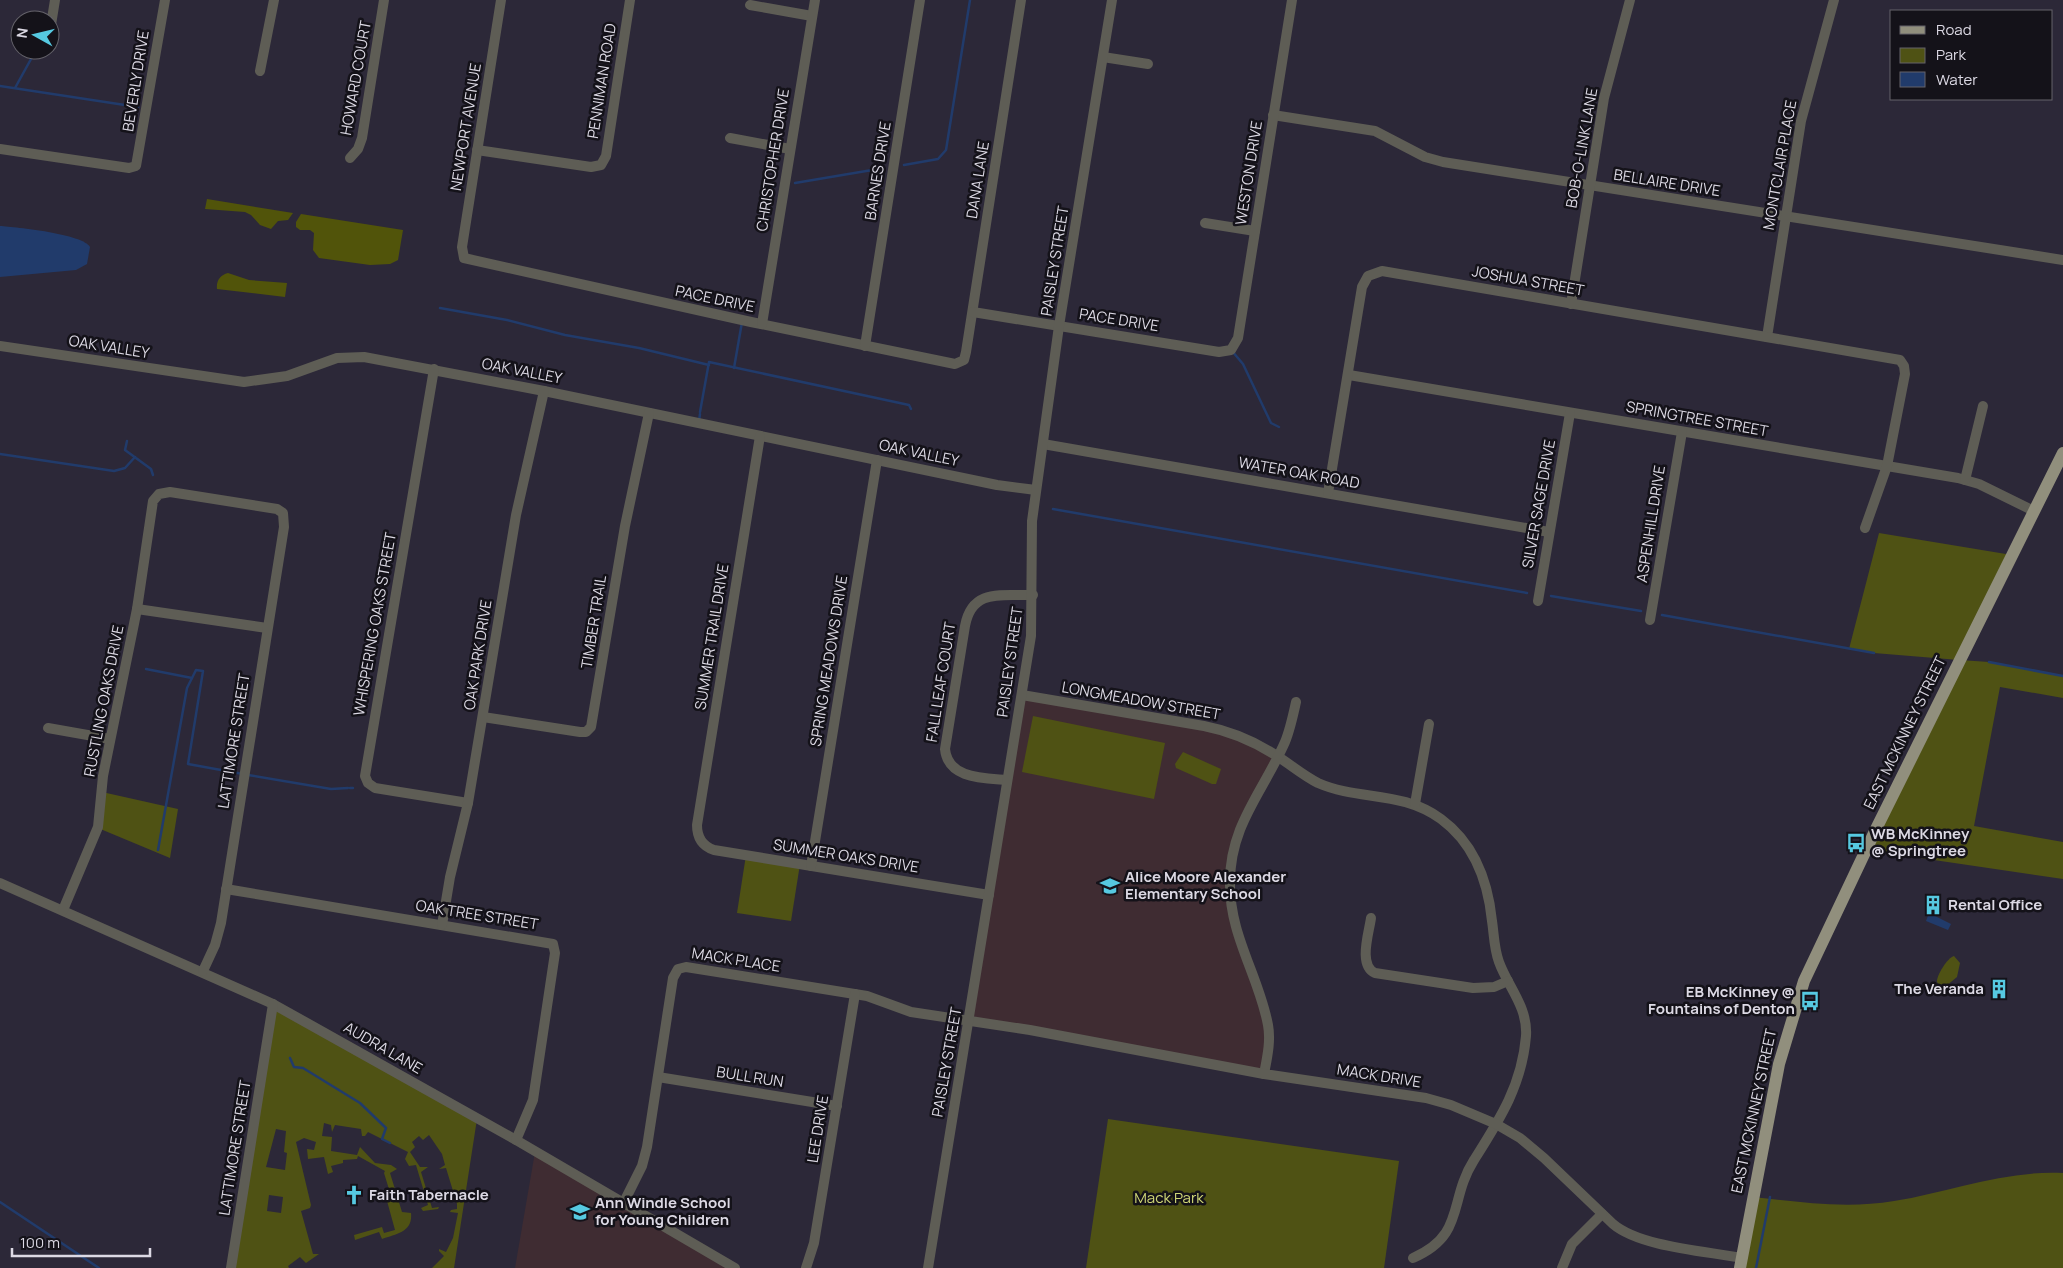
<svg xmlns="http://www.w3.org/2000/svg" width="2063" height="1268" viewBox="0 0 2063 1268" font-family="Manrope,sans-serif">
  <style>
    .education { fill: #3f2c32 }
    .green { fill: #4f5214; fill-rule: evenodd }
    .forest { fill: #51540a }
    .water { fill: #213b6b }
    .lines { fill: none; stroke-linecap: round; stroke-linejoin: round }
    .stream { stroke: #213b6b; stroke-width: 2.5 }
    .minor { stroke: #5e5d55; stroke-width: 10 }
    .major { stroke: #918f7d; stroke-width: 12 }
    .labels { text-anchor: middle; stroke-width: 5; stroke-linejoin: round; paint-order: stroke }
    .street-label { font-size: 15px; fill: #dcd9e4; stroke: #141219 }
    .poi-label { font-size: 15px; font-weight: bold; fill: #dcd9e4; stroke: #141219; text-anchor: start }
    .park-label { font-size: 15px; fill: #d0d777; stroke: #141219 }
  </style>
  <rect width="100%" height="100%" fill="#2c2838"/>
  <!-- education -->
  <g class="education">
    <path d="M 1022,695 L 1204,726 L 1278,756 L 1241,824 L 1230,900 L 1267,1020 L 1264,1074 L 969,1020 Z"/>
    <path d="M 535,1152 L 735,1268 L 515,1268 Z"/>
  </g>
  <!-- green -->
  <g class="green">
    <path d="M 1879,533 L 2012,555 L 1960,660 L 1989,662 L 2063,676 L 2063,698 L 2000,687 L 1974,826 L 2063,842 L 2063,879 L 1866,850 L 1959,660 L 1874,653 L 1849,649 Z"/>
    <path d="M 1033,716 L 1165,743 L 1154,799 L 1022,772 Z"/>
    <path d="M 1183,752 L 1221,769 L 1216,784 L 1212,784 L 1176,768 L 1175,764 Z"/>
    <path d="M 102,792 L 178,809 L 170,858 L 98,828 Z"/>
    <path d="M 746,855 L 800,864 L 791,921 L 737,913 Z"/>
    <path d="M 1954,956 L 1960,963 L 1957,977 L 1946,986 L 1940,986 L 1937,982 C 1936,976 1948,957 1954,956 Z"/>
    <path d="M 273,1004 L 477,1119 L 454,1268 L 432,1268 L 444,1256 L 439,1251 L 439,1249 L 446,1252 L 453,1238 L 458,1213 L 450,1212 L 451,1210 L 457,1209 L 457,1204 L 446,1168 L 439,1169 L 445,1165 L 442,1154 L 429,1135 L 423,1140 L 419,1136 L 412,1142 L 415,1147 L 410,1152 L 420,1167 L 428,1167 L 421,1172 L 432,1208 L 439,1207 L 438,1209 L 423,1211 L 421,1208 L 428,1205 L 416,1165 L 409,1166 L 405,1159 L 408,1152 L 368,1132 L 365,1136 L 362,1136 L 361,1129 L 335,1125 L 332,1132 L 331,1125 L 324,1123 L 322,1136 L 332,1137 L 331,1151 L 357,1155 L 360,1147 L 375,1163 L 391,1165 L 397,1169 L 390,1173 L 402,1212 L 411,1213 C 413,1232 397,1234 382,1239 L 379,1232 L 355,1240 L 354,1235 L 382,1227 L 384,1233 L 395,1230 L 387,1201 L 392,1199 L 384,1173 L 385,1171 L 358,1156 L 357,1159 L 343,1160 L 343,1163 L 331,1166 L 333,1172 L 328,1174 L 324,1157 L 308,1159 L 307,1149 L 314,1150 L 316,1142 L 304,1138 L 296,1142 L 311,1205 L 310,1208 L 301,1211 L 313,1254 L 319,1254 L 306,1263 L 300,1257 L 288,1266 L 289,1268 L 231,1268 ZM 276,1129 L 286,1131 L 284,1152 L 287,1153 L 285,1170 L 266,1167 ZM 269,1195 L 283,1197 L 281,1213 L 267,1211 Z"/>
    <path d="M 1108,1119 L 1399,1161 L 1384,1268 L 1086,1268 Z"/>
    <path d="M 2063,1173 L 2063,1268 L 1740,1268 L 1753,1197 C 1800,1202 1846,1209 1894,1201 C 1950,1192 2005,1170 2063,1173 Z"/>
  </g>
  <!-- forest -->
  <g class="forest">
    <path d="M 207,199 L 293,213 L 288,220 L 278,221 L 271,229 L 260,225 L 251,215 L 245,212 L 205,209 Z"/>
    <path d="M 301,214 L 403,230 L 398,260 L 390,264 L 370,265 L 319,258 L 313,250 L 314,233 L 310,230 L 300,230 L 296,227 L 296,222 Z"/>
    <path d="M 228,273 L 249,280 L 287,283 L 285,297 L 217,289 C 216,281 220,275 228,273 Z"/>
  </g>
  <!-- water -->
  <g class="water">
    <path d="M 0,226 C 16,227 83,234 90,247 L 87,264 L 76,270 L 0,277 Z"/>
    <path d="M 1929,913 L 1951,924 L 1948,930 L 1926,921 Z"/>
  </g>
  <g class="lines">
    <!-- stream -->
    <g class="stream">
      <path d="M 0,86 L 138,107"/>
      <path d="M 15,88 L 36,50"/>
      <path d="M 904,165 L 938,159 L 946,150 L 970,0"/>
      <path d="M 795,183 L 884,168"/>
      <path d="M 770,188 L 775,186"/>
      <path d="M 440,308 L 507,320 L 565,335 L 639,348 L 709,365"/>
      <path d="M 1232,351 L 1243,364 L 1271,423 L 1279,427"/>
      <path d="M 734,368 L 742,322"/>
      <path d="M 700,412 L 709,362 L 909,405 L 911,409"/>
      <path d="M 699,421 L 700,414"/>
      <path d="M 127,441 L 125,450 L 151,469 L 153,475"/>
      <path d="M 0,454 L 114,471 L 125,468 L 135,457"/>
      <path d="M 1053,509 L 1527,593"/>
      <path d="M 1551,596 L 1641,611"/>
      <path d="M 1662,615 L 1874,653"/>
      <path d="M 1989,662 L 2063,676"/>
      <path d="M 146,669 L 192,678"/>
      <path d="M 248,775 L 331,789 L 348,788"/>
      <path d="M 350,788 L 353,788"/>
      <path d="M 158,850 L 187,688 L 196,670 L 203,671 L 188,764 L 243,774"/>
      <path d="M 290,1058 L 294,1067 L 303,1068 L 360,1103 L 386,1128 L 382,1139 L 390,1143"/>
      <path d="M 0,1202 L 99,1268"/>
      <path d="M 1756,1268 L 1770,1197"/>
    </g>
    <!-- minor -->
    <g class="minor">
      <path d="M 501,0 L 462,247 L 464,258 L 751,322 L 955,364 L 964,360 L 966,352 L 1021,0"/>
      <path d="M 750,5 L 812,16"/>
      <path d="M 50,31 L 55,0"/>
      <path d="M 1103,57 L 1148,64"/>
      <path d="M 260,71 L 274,0"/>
      <path d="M 1273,115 L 1375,131 L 1425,157 L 1443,162 L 2063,260"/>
      <path d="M 730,138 L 790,149"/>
      <path d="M 0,149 L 129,168 L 136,166 L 165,0"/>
      <path d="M 477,150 L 591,167 L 601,165 L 606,156 L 630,0"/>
      <path d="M 350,158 L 358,149 L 362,138 L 384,0"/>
      <path d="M 1205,223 L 1255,231"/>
      <path d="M 1571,304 L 1604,98 L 1630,0"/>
      <path d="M 973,312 L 1219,352 L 1231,350 L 1238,338 L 1292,0"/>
      <path d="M 762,324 L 815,0"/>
      <path d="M 1767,337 L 1801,121 L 1834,0"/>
      <path d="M 0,346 L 244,382 L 287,376 L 337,358 L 364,357 L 544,391 L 997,485 L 1036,490"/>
      <path d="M 865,346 L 920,0"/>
      <path d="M 434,369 L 365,776 L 368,783 L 375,788 L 468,803"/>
      <path d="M 1349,375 L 1958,478 L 1979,484 L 2034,511"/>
      <path d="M 760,436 L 697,825 C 697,837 702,846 714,850 L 989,895"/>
      <path d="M 1043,444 L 1549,532"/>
      <path d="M 1965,480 L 1983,406"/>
      <path d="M 1328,493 L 1362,287 L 1368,276 L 1382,271 L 1900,360 L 1904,366 L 1905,374 L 1887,466 L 1865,528"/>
      <path d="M 1538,601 L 1570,413"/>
      <path d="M 137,609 L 267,628"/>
      <path d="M 1650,620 L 1682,432"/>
      <path d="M 1022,695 L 1204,726 C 1230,731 1254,741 1277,756 C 1291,765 1304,776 1318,783 C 1359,801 1401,790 1441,819 C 1475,844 1488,881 1492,921 C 1494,934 1494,949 1499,962 C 1508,987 1528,1007 1526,1036 C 1522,1085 1500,1119 1474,1160 C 1448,1201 1466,1235 1413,1258"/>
      <path d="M 483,717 L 580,732 L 586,732 L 591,727 L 625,526 L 649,413"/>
      <path d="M 48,728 L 110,739"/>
      <path d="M 1007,780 C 983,778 948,779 945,749 L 965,626 C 972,588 1002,596 1033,595"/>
      <path d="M 1415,804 L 1429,724"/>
      <path d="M 811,866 L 877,460"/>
      <path d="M 0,883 L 273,1004 L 516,1140 L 735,1268"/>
      <path d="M 226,889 L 553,944 L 555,953 L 533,1100 L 516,1140"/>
      <path d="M 63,910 L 98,827 L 103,776 L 137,609 L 153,501 L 159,494 L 170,492 L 277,509 L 283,513 L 284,527 L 221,923 L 215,945 L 203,971"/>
      <path d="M 1371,918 C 1369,933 1358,965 1375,973 L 1473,988 L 1494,987 L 1508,981"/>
      <path d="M 442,925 L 450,877 L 468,803 L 516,515 L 544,391"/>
      <path d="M 1264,1074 C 1267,1058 1271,1041 1268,1025 C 1259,976 1229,935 1230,882 C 1230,825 1263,792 1285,742 C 1290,730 1293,716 1296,702"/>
      <path d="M 658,1077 L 837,1106"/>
      <path d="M 623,1204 L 642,1166 L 647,1147 L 673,978 L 678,969 L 686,967 L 867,996 L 911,1012 L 1030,1030 L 1264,1074 L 1426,1098 L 1451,1105 L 1496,1124 L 1520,1138 L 1544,1158 L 1613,1224 C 1640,1247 1706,1251 1742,1258"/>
      <path d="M 231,1268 L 273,1004"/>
      <path d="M 806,1268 L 814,1243 L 855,994"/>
      <path d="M 928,1268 L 1031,636 L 1032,521 L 1059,326 L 1112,0"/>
      <path d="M 1562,1268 L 1572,1244 L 1602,1214"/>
    </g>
    <!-- major -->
    <path class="major" d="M 1740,1268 L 1779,1064 L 1804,981 L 1876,829 L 2063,453"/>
  </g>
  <!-- icons -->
  <defs>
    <symbol id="bus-bare" viewBox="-9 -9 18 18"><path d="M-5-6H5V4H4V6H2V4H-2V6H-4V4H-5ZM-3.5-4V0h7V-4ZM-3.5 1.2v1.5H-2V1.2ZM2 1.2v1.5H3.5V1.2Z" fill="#56c9e1" stroke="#141219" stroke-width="2.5" paint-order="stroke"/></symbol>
    <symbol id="school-bare" viewBox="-9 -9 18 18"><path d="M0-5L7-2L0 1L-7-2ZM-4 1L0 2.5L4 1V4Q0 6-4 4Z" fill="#56c9e1" stroke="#141219" stroke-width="2.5" paint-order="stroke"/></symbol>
    <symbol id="building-bare" viewBox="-9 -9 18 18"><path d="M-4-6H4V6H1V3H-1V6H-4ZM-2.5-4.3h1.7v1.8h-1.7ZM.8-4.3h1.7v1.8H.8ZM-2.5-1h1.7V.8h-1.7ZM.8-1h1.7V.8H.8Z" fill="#56c9e1" stroke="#141219" stroke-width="2.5" paint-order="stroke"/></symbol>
    <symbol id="church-bare" viewBox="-9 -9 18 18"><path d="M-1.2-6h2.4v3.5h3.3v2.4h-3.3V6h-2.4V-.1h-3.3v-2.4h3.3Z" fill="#56c9e1" stroke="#141219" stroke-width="2.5" paint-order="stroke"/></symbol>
  </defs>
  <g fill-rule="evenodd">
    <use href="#bus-bare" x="1842" y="829" width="28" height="28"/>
    <use href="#school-bare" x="1096" y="872" width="28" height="28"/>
    <use href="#building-bare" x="1919" y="891" width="28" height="28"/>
    <use href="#building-bare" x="1985" y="975" width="28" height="28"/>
    <use href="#bus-bare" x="1796" y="987" width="28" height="28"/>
    <use href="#church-bare" x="340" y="1181" width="28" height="28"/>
    <use href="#school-bare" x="566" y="1198" width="28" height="28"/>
  </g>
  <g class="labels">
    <!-- street labels -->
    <g class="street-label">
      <text transform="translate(356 78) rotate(-80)" y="5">HOWARD COURT</text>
      <text transform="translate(136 81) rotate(-81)" y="5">BEVERLY DRIVE</text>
      <text transform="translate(602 81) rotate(-81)" y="5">PENNIMAN ROAD</text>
      <text transform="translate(466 127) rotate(-81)" y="5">NEWPORT AVENUE</text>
      <text transform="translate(1582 148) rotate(-80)" y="5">BOB-O-LINK LANE</text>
      <text transform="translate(773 160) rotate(-81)" y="5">CHRISTOPHER DRIVE</text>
      <text transform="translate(1780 165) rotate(-80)" y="5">MONTCLAIR PLACE</text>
      <text transform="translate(878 171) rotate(-81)" y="5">BARNES DRIVE</text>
      <text transform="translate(1249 173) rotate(-81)" y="5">WESTON DRIVE</text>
      <text transform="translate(978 180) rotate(-81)" y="5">DANA LANE</text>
      <text transform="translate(1667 183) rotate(9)" y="5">BELLAIRE DRIVE</text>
      <text transform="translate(1055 261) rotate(-81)" y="5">PAISLEY STREET</text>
      <text transform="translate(1528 281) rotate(10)" y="5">JOSHUA STREET</text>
      <text transform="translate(715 299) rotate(12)" y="5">PACE DRIVE</text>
      <text transform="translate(1119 320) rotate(9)" y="5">PACE DRIVE</text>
      <text transform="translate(109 347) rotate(9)" y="5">OAK VALLEY</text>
      <text transform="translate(522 371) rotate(11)" y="5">OAK VALLEY</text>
      <text transform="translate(1697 419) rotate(10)" y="5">SPRINGTREE STREET</text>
      <text transform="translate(919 453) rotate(12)" y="5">OAK VALLEY</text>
      <text transform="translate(1299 473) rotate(10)" y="5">WATER OAK ROAD</text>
      <text transform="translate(1539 504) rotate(-80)" y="5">SILVER SAGE DRIVE</text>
      <text transform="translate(1651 524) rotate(-81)" y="5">ASPENHILL DRIVE</text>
      <text transform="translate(594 622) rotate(-81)" y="5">TIMBER TRAIL</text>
      <text transform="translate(375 624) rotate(-80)" y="5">WHISPERING OAKS STREET</text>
      <text transform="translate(712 637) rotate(-81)" y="5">SUMMER TRAIL DRIVE</text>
      <text transform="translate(478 655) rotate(-81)" y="5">OAK PARK DRIVE</text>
      <text transform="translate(829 661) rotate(-81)" y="5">SPRING MEADOWS DRIVE</text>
      <text transform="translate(1010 662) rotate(-82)" y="5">PAISLEY STREET</text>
      <text transform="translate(941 682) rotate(-81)" y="5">FALL LEAF COURT</text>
      <text transform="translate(104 701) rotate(-79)" y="5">RUSTLING OAKS DRIVE</text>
      <text transform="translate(1141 701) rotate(10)" y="5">LONGMEADOW STREET</text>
      <text transform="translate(1905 733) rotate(-64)" y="5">EAST MCKINNEY STREET</text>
      <text transform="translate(234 741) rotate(-81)" y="5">LATTIMORE STREET</text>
      <text transform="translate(846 856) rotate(9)" y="5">SUMMER OAKS DRIVE</text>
      <text transform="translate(477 915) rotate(9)" y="5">OAK TREE STREET</text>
      <text transform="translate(736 960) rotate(9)" y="5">MACK PLACE</text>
      <text transform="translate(383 1048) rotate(30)" y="5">AUDRA LANE</text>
      <text transform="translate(947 1062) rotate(-80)" y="5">PAISLEY STREET</text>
      <text transform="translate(1379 1076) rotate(9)" y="5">MACK DRIVE</text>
      <text transform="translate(750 1077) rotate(9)" y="5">BULL RUN</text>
      <text transform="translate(1754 1111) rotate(-78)" y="5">EAST MCKINNEY STREET</text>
      <text transform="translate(818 1129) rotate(-81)" y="5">LEE DRIVE</text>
      <text transform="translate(235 1148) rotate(-81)" y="5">LATTIMORE STREET</text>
    </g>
    <!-- poi labels -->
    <g class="poi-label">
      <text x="1871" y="839">WB McKinney<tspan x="1871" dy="17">@ Springtree</tspan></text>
      <text x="1125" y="882">Alice Moore Alexander<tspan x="1125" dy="17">Elementary School</tspan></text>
      <text x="1948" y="910">Rental Office</text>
      <text x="1984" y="994" text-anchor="end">The Veranda</text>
      <text x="1795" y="997" text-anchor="end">EB McKinney @<tspan x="1795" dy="17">Fountains of Denton</tspan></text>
      <text x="369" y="1200">Faith Tabernacle</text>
      <text x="595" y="1208">Ann Windle School<tspan x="595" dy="17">for Young Children</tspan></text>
    </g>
    <!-- park labels -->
    <g class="park-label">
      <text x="1169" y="1203">Mack Park</text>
    </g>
  </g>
  <!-- legend -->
  <rect x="1890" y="10" width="162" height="90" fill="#141219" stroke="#64626a"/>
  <rect x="1900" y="26" width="25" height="8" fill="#918f7d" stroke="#64626a"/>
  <text x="1936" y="35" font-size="15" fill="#dcd9e4">Road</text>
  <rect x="1900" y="48" width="25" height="15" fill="#4f5214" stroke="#64626a"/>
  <text x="1936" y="60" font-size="15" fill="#dcd9e4">Park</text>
  <rect x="1900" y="72" width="25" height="15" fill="#213b6b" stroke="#64626a"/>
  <text x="1936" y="85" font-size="15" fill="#dcd9e4">Water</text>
  <!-- north arrow -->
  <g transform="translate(35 35) rotate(278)"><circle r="24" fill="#141219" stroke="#64626a"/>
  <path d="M0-4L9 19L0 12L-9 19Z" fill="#56c9e1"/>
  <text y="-8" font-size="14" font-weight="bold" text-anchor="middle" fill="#dcd9e4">N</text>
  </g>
  <!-- scale -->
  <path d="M12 1248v8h138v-8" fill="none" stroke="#dcd9e4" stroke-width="2.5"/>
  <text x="20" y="1248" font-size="15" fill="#dcd9e4" stroke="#141219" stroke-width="4" paint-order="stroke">100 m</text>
</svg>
